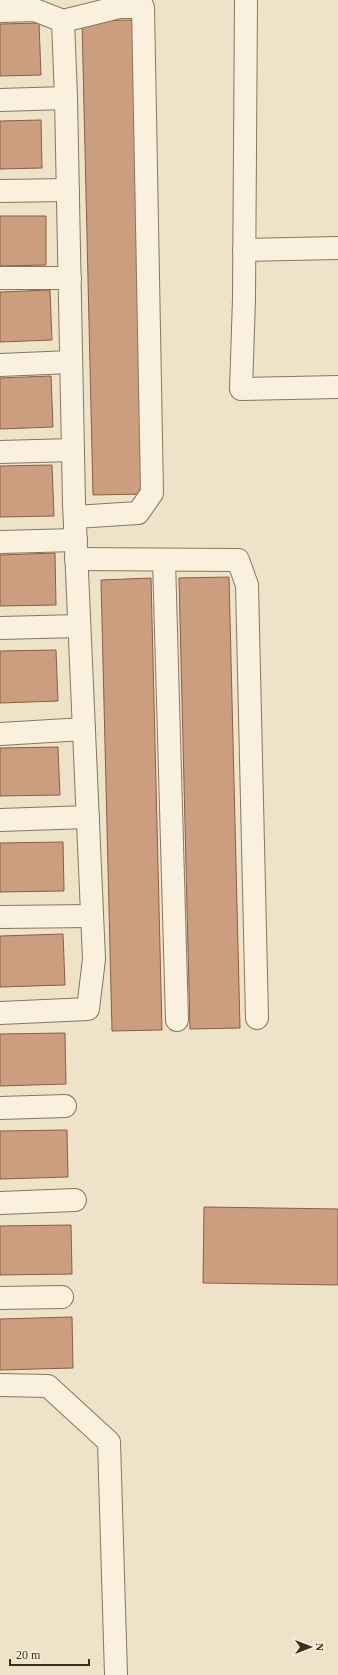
<svg xmlns="http://www.w3.org/2000/svg" width="338" height="1675" viewBox="0 0 338 1675" font-family="'Times New Roman',serif">
  <style>
    .building { fill: #cc9e80; stroke: #8a5e44 }
    .lines { fill: none; stroke-linecap: round; stroke-linejoin: round }
    .minor-casing { stroke: #8b755e; stroke-width: 24 }
    .minor { stroke: #f9f0dd; stroke-width: 22 }
  </style>
  <rect width="100%" height="100%" fill="#eee3c9"/>
  <!-- building -->
  <g class="building">
    <path d="M 133,20 L 144,494 L 93,495 L 82,21 Z"/>
    <path d="M 39,23 L 41,75 L 0,76 L 0,24 Z"/>
    <path d="M 41,120 L 42,168 L 0,169 L 0,121 Z"/>
    <path d="M 0,216 L 46,216 L 46,265 L 0,266 Z"/>
    <path d="M 50,290 L 52,340 L 0,342 L 0,292 Z"/>
    <path d="M 51,376 L 53,427 L 0,429 L 0,378 Z"/>
    <path d="M 52,465 L 54,516 L 0,517 L 0,466 Z"/>
    <path d="M 55,553 L 56,605 L 0,606 L 0,555 Z"/>
    <path d="M 229,577 L 240,1028 L 190,1029 L 179,578 Z"/>
    <path d="M 151,578 L 162,1030 L 112,1031 L 101,580 Z"/>
    <path d="M 56,650 L 58,701 L 0,703 L 0,651 Z"/>
    <path d="M 58,747 L 60,795 L 0,796 L 0,748 Z"/>
    <path d="M 63,842 L 64,891 L 0,892 L 0,843 Z"/>
    <path d="M 63,934 L 65,985 L 0,987 L 0,936 Z"/>
    <path d="M 65,1033 L 66,1084 L 0,1086 L 0,1034 Z"/>
    <path d="M 67,1130 L 68,1177 L 0,1179 L 0,1131 Z"/>
    <path d="M 204,1207 L 338,1209 L 338,1285 L 203,1283 Z"/>
    <path d="M 71,1225 L 72,1274 L 0,1275 L 0,1226 Z"/>
    <path d="M 72,1317 L 73,1368 L 0,1370 L 0,1319 Z"/>
  </g>
  <g class="lines">
    <defs>
      <g id="minor">
        <path d="M 246,0 L 244,299 L 241,389 L 338,387"/>
        <path d="M 0,11 L 35,10 L 63,21 L 66,98"/>
        <path d="M 63,21 L 119,7 L 143,7 L 152,493 L 138,513 L 75,517"/>
        <path d="M 0,100 L 66,98 L 74,503 L 94,959 L 88,1009 L 0,1013"/>
        <path d="M 0,191 L 68,190"/>
        <path d="M 244,250 L 338,248"/>
        <path d="M 0,278 L 70,278"/>
        <path d="M 0,365 L 71,362"/>
        <path d="M 0,452 L 73,450"/>
        <path d="M 0,542 L 76,540"/>
        <path d="M 76,559 L 238,560 L 247,585 L 257,1018"/>
        <path d="M 164,560 L 177,1020"/>
        <path d="M 0,628 L 79,626"/>
        <path d="M 0,734 L 84,729"/>
        <path d="M 0,820 L 88,817"/>
        <path d="M 0,917 L 92,916"/>
        <path d="M 0,1108 L 65,1106"/>
        <path d="M 0,1203 L 75,1200"/>
        <path d="M 0,1298 L 62,1297"/>
        <path d="M 0,1385 L 48,1386 L 109,1442 L 116,1675"/>
      </g>
    </defs>
    <!-- minor casing -->
    <use href="#minor" class="minor-casing"/>
    <!-- minor -->
    <use href="#minor" class="minor"/>
  </g>
  <!-- north arrow -->
  <g transform="translate(310 1647) rotate(90)" stroke="#f6edd9" stroke-width="3" paint-order="stroke">
  <path d="M0-3L7 15L0 10L-7 15Z" fill="#3c2d21"/>
  <text y="-6" font-size="11" font-weight="bold" text-anchor="middle" fill="#3c2d21">N</text>
  </g>
  <!-- scale -->
  <path d="M10 1659v6h79v-6" fill="none" stroke="#3c2d21" stroke-width="2"/>
  <text x="16" y="1659" font-size="12" fill="#3c2d21" stroke="#f6edd9" stroke-width="3" paint-order="stroke">20 m</text>
</svg>
